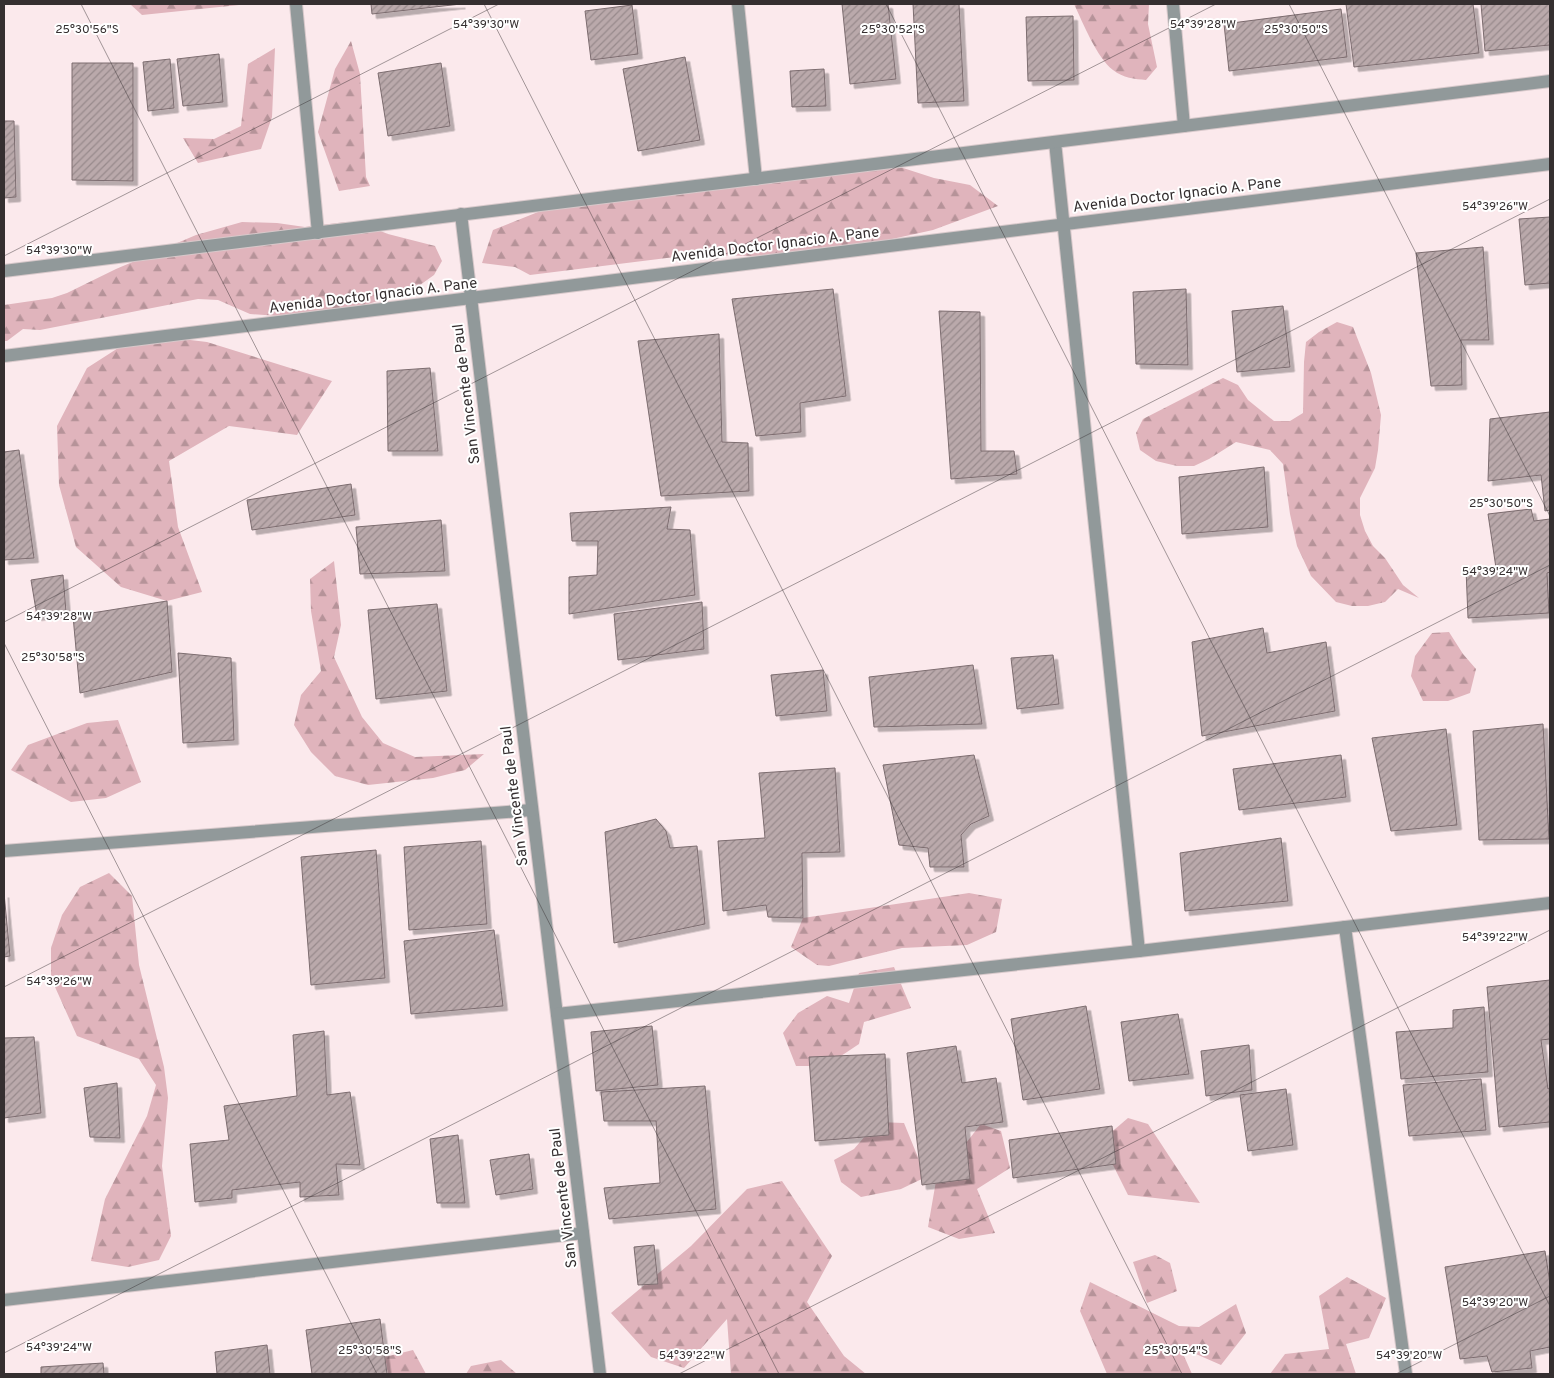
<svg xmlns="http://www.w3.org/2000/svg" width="1554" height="1378" viewBox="0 0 1554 1378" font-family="Overpass,sans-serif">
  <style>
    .forest { fill: url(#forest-firs) }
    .building { fill: url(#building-hatch); stroke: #7c6c6f; filter: url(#shadow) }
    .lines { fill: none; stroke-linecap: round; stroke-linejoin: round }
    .minor-casing { stroke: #d7c8ca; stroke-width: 14 }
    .minor { stroke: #91999a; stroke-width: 12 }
    .ticks { fill: none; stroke: #352f30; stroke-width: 1; stroke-opacity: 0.45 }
    .labels { text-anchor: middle; stroke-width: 4; stroke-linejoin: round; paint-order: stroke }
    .street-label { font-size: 15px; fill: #352f30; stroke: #fff }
    .ticks-label { font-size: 12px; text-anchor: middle; fill: #352f30; stroke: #fff; stroke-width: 4; stroke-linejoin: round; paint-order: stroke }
  </style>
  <defs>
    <pattern id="forest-firs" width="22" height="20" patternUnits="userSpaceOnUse" patternTransform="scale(1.25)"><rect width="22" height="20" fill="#e0b4bc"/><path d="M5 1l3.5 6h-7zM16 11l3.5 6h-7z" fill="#b69399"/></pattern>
    <pattern id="building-hatch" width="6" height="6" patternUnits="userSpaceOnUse" patternTransform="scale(1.25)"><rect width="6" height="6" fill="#baa9ab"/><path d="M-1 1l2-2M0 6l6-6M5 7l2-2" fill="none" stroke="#988a8c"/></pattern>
    <filter id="shadow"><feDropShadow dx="4.5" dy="4.5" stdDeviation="0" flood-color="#0004"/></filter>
  </defs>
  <rect width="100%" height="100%" fill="#fbe9ec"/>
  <!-- forest -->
  <g class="forest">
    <path d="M 130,4 L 237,4 L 239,5 L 142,15 Z"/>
    <path d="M 1074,4 L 1149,4 L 1148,24 L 1157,67 L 1146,80 C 1135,79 1123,78 1113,70 C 1097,58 1083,23 1074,4 Z"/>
    <path d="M 351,41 L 360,74 L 366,177 L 370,186 L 339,191 L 318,132 L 335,69 Z"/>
    <path d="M 275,48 L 272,117 L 261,149 L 198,163 L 183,138 L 214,139 L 241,126 L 248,64 Z"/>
    <path d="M 900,167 L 934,178 L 970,185 L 998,206 L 933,230 L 824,254 L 760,256 L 691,255 L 530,275 L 515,267 L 482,263 L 493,230 L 558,204 L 756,179 L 764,184 Z"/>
    <path d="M 242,222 L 277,223 L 305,227 L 346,222 L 365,225 L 388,234 L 435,246 L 442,261 L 434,275 L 420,285 L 387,298 L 322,319 L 250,314 L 218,300 L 198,299 L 40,330 L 23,329 L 7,341 L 4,341 L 4,305 L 52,298 L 67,293 L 116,269 L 196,235 Z"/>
    <path d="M 1337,322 L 1353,327 L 1371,373 L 1381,415 L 1378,450 L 1375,468 L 1360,498 L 1360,515 L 1365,531 L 1373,546 L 1385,558 L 1403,585 L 1419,598 L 1398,589 L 1385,602 L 1368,606 L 1352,606 L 1336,602 L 1311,576 L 1297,546 L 1290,514 L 1283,464 L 1270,450 L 1236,442 L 1209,459 L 1194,466 L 1177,466 L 1156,461 L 1140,450 L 1136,433 L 1143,419 L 1223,378 L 1238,385 L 1248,400 L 1274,421 L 1290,421 L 1303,413 L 1304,362 L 1306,342 L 1319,332 Z"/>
    <path d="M 140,334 L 207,342 L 332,381 L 297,435 L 229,426 L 169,461 L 178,527 L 202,592 L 167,601 L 121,587 L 76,547 L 59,485 L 57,426 L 87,368 Z"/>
    <path d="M 334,561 L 341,625 L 334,657 L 362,717 L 383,743 L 415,757 L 484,754 L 465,770 L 433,778 L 368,785 L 335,776 L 311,752 L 294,725 L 301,695 L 321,671 L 311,611 L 310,579 Z"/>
    <path d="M 1449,632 L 1463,654 L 1476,669 L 1470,693 L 1448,701 L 1423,701 L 1411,676 L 1415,656 L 1432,633 Z"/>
    <path d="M 118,720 L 141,782 L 106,798 L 71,802 L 11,770 L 28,745 L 87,723 Z"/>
    <path d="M 109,873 L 132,896 L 139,965 L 164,1067 L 168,1098 L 162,1166 L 171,1236 L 159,1260 L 128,1267 L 91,1261 L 105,1199 L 147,1116 L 156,1085 L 139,1059 L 77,1036 L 51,978 L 51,948 L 62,915 L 80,887 Z"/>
    <path d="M 969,893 L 1002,899 L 996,932 L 967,945 L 902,948 L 829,966 L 817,965 L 791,947 L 803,918 Z"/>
    <path d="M 894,967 L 911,1008 L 864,1022 L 859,1044 L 826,1066 L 796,1066 L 783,1033 L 798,1013 L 827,996 L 849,1003 L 859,973 Z"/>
    <path d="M 1128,1118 L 1148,1124 L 1200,1203 L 1128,1195 L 1101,1141 Z"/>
    <path d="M 877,1122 L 904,1123 L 926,1177 L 901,1189 L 861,1197 L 841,1182 L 834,1160 L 854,1149 Z"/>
    <path d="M 981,1124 L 1001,1131 L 1010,1168 L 977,1189 L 995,1233 L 959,1239 L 928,1227 L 936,1181 Z"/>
    <path d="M 782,1181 L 832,1256 L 807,1302 L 844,1356 L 866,1374 L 731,1374 L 727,1319 L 684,1368 L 651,1357 L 611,1313 L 691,1246 L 747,1189 Z"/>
    <path d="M 1155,1255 L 1170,1263 L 1177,1291 L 1147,1303 L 1133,1262 Z"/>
    <path d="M 1347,1277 L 1386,1298 L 1369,1338 L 1346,1344 L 1356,1374 L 1270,1374 L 1285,1354 L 1329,1349 L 1319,1296 Z"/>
    <path d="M 1090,1282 L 1179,1326 L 1199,1327 L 1236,1304 L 1246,1333 L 1221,1365 L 1180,1347 L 1192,1374 L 1107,1374 L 1080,1311 Z"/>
    <path d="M 413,1350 L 426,1374 L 388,1374 L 385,1357 Z"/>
    <path d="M 501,1360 L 517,1374 L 466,1374 L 471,1366 Z"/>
  </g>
  <!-- building -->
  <g class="building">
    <path d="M 371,4 L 461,4 L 372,14 Z"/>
    <path d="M 842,4 L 888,4 L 896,79 L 850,84 Z"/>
    <path d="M 913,4 L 959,4 L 964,101 L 918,103 Z"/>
    <path d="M 1346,4 L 1473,4 L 1479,53 L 1354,67 Z"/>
    <path d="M 1481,4 L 1550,4 L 1550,45 L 1485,51 Z"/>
    <path d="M 632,5 L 638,54 L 591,60 L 585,11 Z"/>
    <path d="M 1341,9 L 1347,57 L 1229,71 L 1224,24 Z"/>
    <path d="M 1073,16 L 1074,80 L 1028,81 L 1026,17 Z"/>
    <path d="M 219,54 L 223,102 L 183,106 L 177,59 Z"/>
    <path d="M 685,57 L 700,140 L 638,151 L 623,69 Z"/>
    <path d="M 170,59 L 174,108 L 148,111 L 143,62 Z"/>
    <path d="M 72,63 L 133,63 L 133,181 L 72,180 Z"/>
    <path d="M 441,63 L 450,126 L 388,136 L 378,73 Z"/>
    <path d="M 824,69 L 826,106 L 792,107 L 790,71 Z"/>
    <path d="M 4,121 L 14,121 L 16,197 L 4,198 Z"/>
    <path d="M 1550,217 L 1550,283 L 1525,285 L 1519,219 Z"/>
    <path d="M 1483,247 L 1489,340 L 1461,340 L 1462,385 L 1431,386 L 1416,253 Z"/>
    <path d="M 833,289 L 846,396 L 800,403 L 801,432 L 756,436 L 732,299 Z"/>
    <path d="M 1186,289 L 1188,365 L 1136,364 L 1133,292 Z"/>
    <path d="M 1283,306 L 1290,367 L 1237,372 L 1232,311 Z"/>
    <path d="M 939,311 L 980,312 L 981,451 L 1014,451 L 1017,474 L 951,479 Z"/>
    <path d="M 719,334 L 722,442 L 748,443 L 749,491 L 661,496 L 638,341 Z"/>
    <path d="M 430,368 L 438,451 L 388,451 L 387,371 Z"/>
    <path d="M 1550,412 L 1550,510 L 1545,511 L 1541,475 L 1488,481 L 1490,419 Z"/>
    <path d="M 19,450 L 34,558 L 4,560 L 4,452 Z"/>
    <path d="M 1264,467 L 1268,527 L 1182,534 L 1179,477 Z"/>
    <path d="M 351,484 L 355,515 L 252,530 L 247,500 Z"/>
    <path d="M 671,507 L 667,529 L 690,530 L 695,595 L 569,614 L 569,577 L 597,575 L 598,541 L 572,541 L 570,513 Z"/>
    <path d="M 1531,509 L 1534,521 L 1550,519 L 1550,572 L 1547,573 L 1549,613 L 1468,618 L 1466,569 L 1496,568 L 1488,514 Z"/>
    <path d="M 441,520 L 445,571 L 360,574 L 356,527 Z"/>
    <path d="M 63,575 L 66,612 L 37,616 L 31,580 Z"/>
    <path d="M 167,601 L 172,672 L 80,693 L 73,616 Z"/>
    <path d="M 702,602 L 704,649 L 618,660 L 614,614 Z"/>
    <path d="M 437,604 L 447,691 L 376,699 L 368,610 Z"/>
    <path d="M 1263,628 L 1267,653 L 1326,642 L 1335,711 L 1202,736 L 1192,642 Z"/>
    <path d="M 178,653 L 231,658 L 234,740 L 183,743 Z"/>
    <path d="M 1053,655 L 1059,704 L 1017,709 L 1011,658 Z"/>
    <path d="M 973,665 L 982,724 L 874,727 L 869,677 Z"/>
    <path d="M 823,670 L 827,711 L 776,716 L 771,675 Z"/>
    <path d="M 1543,724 L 1549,839 L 1479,840 L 1473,731 Z"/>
    <path d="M 1446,729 L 1457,825 L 1391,831 L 1372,738 Z"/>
    <path d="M 974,755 L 989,816 L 971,824 L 961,835 L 964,867 L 930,867 L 928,848 L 899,845 L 883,765 Z"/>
    <path d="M 1341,755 L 1346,797 L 1239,810 L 1233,769 Z"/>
    <path d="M 835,768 L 840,852 L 802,853 L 803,918 L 768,917 L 766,905 L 723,911 L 718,841 L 765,838 L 759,773 Z"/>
    <path d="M 656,819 L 666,831 L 670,848 L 697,846 L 705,924 L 614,943 L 605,832 Z"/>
    <path d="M 1281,838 L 1288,901 L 1185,911 L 1180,853 Z"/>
    <path d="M 481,841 L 487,924 L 409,930 L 404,847 Z"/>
    <path d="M 376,850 L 385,978 L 311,985 L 301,857 Z"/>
    <path d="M 4,893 L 10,956 L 4,957 Z"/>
    <path d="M 494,930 L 503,1006 L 411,1014 L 404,941 Z"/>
    <path d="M 1550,980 L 1550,1039 L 1541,1040 L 1548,1089 L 1550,1088 L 1550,1122 L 1499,1127 L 1487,987 Z"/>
    <path d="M 1086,1006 L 1100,1089 L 1023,1100 L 1011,1019 Z"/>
    <path d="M 1484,1007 L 1488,1072 L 1401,1079 L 1396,1032 L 1453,1028 L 1453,1010 Z"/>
    <path d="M 1178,1014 L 1189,1074 L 1129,1081 L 1121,1022 Z"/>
    <path d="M 652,1026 L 658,1085 L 596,1091 L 591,1032 Z"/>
    <path d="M 324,1031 L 327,1095 L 350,1092 L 360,1165 L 336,1164 L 339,1195 L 300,1197 L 300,1182 L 232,1190 L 232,1198 L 195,1202 L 190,1144 L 229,1140 L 224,1106 L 297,1096 L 293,1035 Z"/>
    <path d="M 34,1037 L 41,1113 L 4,1118 L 4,1038 Z"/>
    <path d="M 1249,1045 L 1252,1090 L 1206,1096 L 1201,1051 Z"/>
    <path d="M 956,1046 L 962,1083 L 996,1078 L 1003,1122 L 965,1127 L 970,1179 L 922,1185 L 907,1053 Z"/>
    <path d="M 885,1054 L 889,1135 L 815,1141 L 809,1057 Z"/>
    <path d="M 1481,1079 L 1486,1130 L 1409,1136 L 1403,1085 Z"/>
    <path d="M 117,1083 L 120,1138 L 90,1137 L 84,1088 Z"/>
    <path d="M 705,1086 L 716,1209 L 609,1219 L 604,1188 L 660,1183 L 656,1121 L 604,1121 L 601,1092 Z"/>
    <path d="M 1286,1089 L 1293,1145 L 1248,1151 L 1240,1095 Z"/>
    <path d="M 1112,1126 L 1116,1164 L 1013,1178 L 1009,1140 Z"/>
    <path d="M 458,1135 L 465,1203 L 437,1203 L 430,1139 Z"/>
    <path d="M 529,1154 L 533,1189 L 496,1195 L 490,1160 Z"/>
    <path d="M 654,1245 L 658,1284 L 638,1285 L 634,1247 Z"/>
    <path d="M 1545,1251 L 1550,1283 L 1550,1347 L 1530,1351 L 1532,1368 L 1492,1372 L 1487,1356 L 1460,1359 L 1445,1267 Z"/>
    <path d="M 380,1319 L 387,1374 L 312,1374 L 306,1330 Z"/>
    <path d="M 267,1345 L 270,1374 L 217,1374 L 215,1352 Z"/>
    <path d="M 103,1363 L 104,1374 L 41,1374 L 41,1367 Z"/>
  </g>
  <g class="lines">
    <defs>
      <g id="minor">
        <path d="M 296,4 L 318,233"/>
        <path d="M 738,4 L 756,179"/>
        <path d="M 1173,4 L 1184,126"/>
        <path d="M 1055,142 L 1139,951"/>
        <path d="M 461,214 L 600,1374"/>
        <path d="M 4,271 L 1550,81"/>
        <path d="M 4,356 L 1550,164"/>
        <path d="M 4,851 L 532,810"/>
        <path d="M 1345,927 L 1406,1374"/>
        <path d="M 557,1014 L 1139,951 L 1550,903"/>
        <path d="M 4,1300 L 583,1233"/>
      </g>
    </defs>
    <!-- minor casing -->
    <use href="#minor" class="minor-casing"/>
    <!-- minor -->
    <use href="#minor" class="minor"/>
  </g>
  <!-- ticks -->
  <path class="ticks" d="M 81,4 L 779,1374M 484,4 L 1182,1374M 886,4 L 1550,1306M 1289,4 L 1550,516M 4,256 L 499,4M 4,622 L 1216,4M 4,643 L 377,1374M 4,987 L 1550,199M 4,1353 L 1550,565M 679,1374 L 1550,930M 1396,1374 L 1550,1296"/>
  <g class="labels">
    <!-- street labels -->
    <g class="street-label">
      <text transform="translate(1177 194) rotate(-7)" y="5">Avenida Doctor Ignacio A. Pane</text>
      <text transform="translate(775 244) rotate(-7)" y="5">Avenida Doctor Ignacio A. Pane</text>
      <text transform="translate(373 295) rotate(-7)" y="5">Avenida Doctor Ignacio A. Pane</text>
      <text transform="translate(466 394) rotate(-97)" y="5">San Vincente de Paul</text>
      <text transform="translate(514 796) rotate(-97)" y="5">San Vincente de Paul</text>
      <text transform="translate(563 1198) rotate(-97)" y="5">San Vincente de Paul</text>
    </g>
  </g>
  <g class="ticks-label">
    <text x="486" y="28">54°39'30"W</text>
    <text x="1203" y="28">54°39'28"W</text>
    <text x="87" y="33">25°30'56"S</text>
    <text x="893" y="33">25°30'52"S</text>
    <text x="1296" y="33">25°30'50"S</text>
    <text x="1495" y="210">54°39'26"W</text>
    <text x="59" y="254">54°39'30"W</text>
    <text x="1501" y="507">25°30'50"S</text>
    <text x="1495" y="575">54°39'24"W</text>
    <text x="59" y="620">54°39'28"W</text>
    <text x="53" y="661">25°30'58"S</text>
    <text x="1495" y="941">54°39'22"W</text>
    <text x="59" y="985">54°39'26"W</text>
    <text x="1495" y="1306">54°39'20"W</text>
    <text x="59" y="1351">54°39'24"W</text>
    <text x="370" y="1354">25°30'58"S</text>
    <text x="1176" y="1354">25°30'54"S</text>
    <text x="692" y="1359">54°39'22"W</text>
    <text x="1409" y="1359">54°39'20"W</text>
  </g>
  <!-- border -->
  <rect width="1554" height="1378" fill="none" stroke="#352f30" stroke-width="10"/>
</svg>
